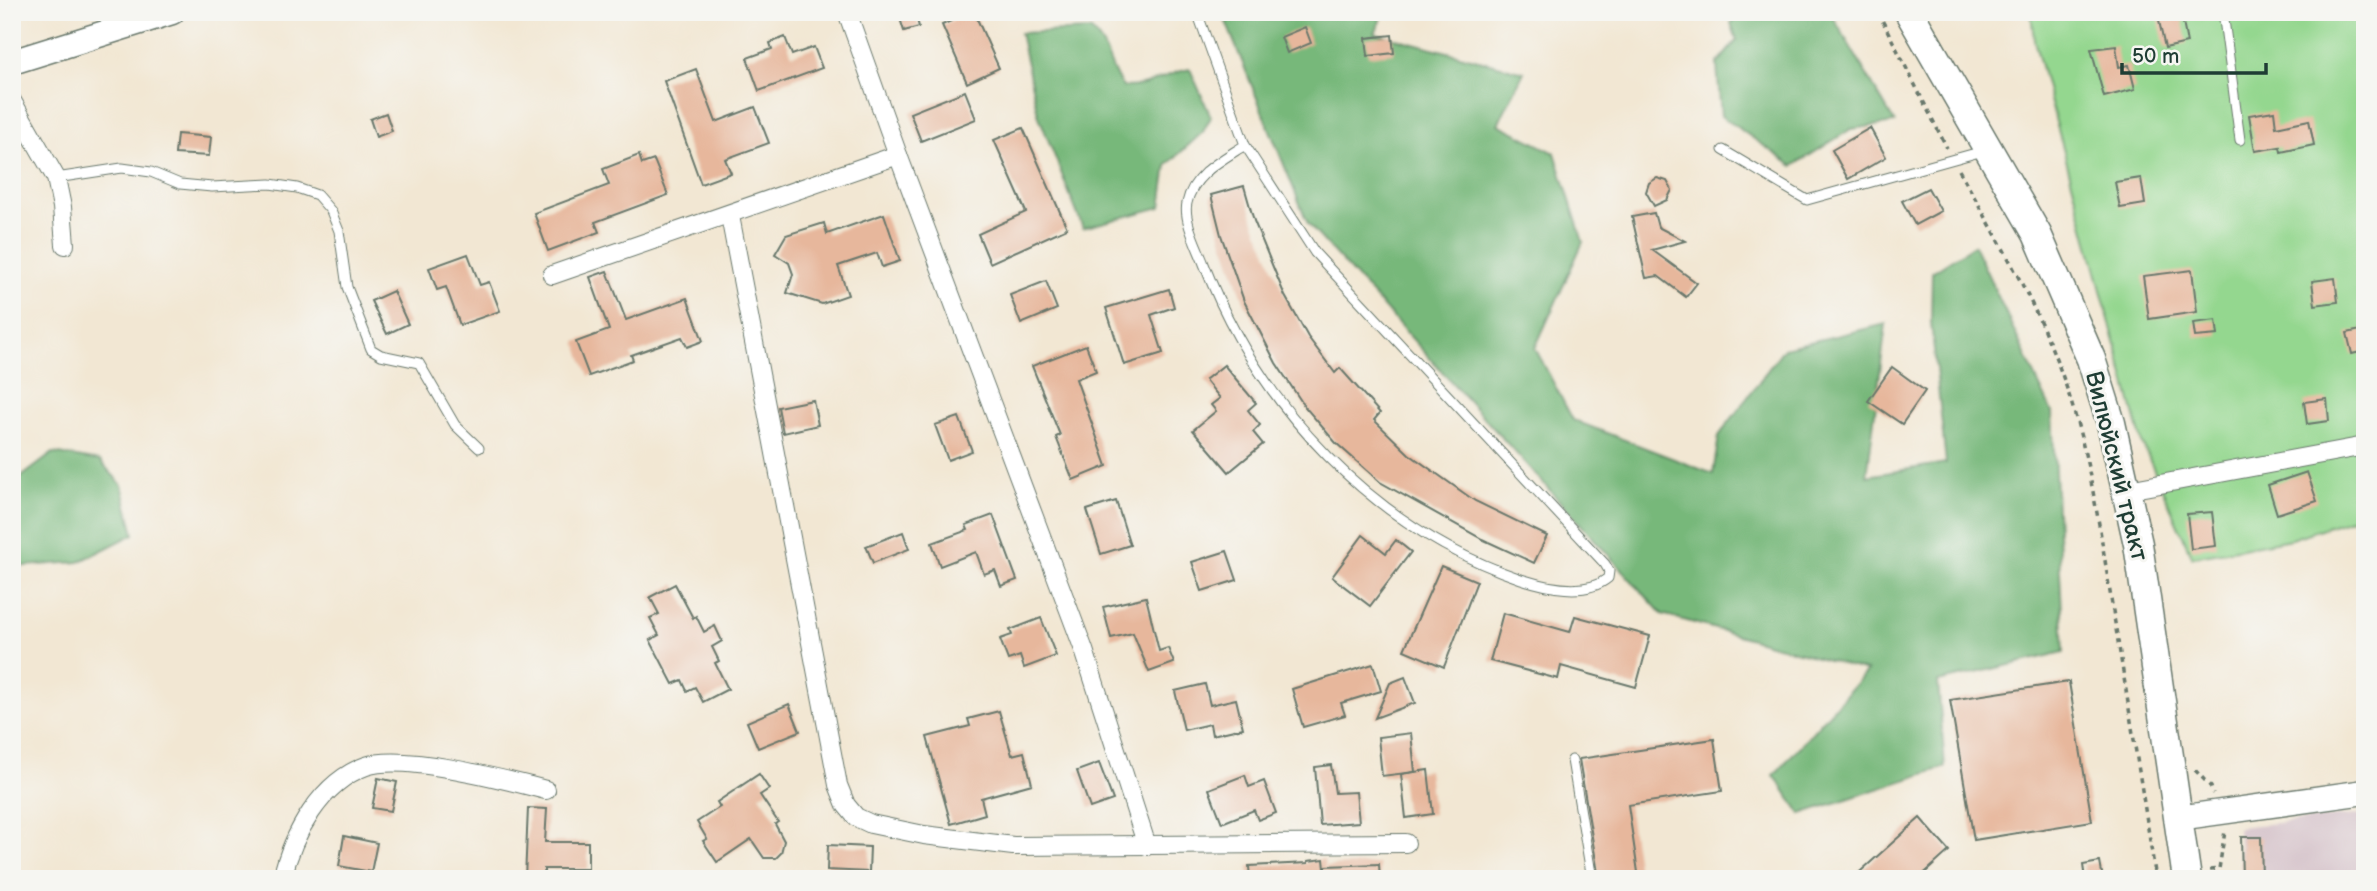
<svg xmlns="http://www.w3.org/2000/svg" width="2377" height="891" viewBox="0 0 2377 891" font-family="'Balsamiq Sans',sans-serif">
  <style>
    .industrial { fill: #d2bdc6 }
    .green { fill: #94d78f; stroke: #5a8a62; stroke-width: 2 }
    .forest { fill: #77b87a; stroke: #4b7a57; stroke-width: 2 }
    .building { fill: #e7b79c }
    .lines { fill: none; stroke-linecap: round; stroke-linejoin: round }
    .lane-casing { stroke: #69786c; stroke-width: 11 }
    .street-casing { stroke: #69786c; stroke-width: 20 }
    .secondary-casing { stroke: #69786c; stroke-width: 27 }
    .primary-casing { stroke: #69786c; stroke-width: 31 }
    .path { stroke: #69786c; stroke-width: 3.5; stroke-dasharray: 5 5; stroke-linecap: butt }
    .lane { stroke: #fff; stroke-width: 9 }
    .street { stroke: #fff; stroke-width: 18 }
    .secondary { stroke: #fff; stroke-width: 24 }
    .primary { stroke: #fff; stroke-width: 28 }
    .labels { text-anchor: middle; stroke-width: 6; stroke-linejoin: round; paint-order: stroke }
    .street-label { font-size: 24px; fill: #1f3d34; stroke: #f6f6f2 }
  </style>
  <rect width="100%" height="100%" fill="#f6f6f2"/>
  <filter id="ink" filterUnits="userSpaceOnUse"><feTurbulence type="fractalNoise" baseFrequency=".0143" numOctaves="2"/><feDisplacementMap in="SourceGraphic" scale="14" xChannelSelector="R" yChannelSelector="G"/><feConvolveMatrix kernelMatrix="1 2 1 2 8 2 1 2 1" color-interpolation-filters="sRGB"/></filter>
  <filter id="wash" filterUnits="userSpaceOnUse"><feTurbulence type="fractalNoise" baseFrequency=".00686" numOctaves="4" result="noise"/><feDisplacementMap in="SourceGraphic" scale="28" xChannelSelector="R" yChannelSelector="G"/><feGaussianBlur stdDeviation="1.57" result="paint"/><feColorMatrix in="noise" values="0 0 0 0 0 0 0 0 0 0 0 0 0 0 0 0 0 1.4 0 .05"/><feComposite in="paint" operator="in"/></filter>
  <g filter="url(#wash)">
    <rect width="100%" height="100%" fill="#f2e7d3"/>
    <!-- industrial -->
    <path class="industrial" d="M 2365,814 L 2365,879 L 2242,879 L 2238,827 Z"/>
    <!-- green -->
    <path class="green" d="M 2031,12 L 2365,12 L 2365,514 L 2291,539 L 2192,557 L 2142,443 L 2034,40 Z"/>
    <!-- forest -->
    <g class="forest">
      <path d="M 1222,12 L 1384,12 L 1375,33 L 1524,72 L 1498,124 L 1555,153 L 1583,242 L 1535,348 L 1573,420 L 1713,474 L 1719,436 L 1784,348 L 1886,324 L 1867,476 L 1946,463 L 1931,322 L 1932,272 L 1974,245 L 2052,412 L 2064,652 L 1938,682 L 1945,767 L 1801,814 L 1774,775 L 1867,671 L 1662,614 L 1308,224 Z"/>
      <path d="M 1747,12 L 1830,12 L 1895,123 L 1851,129 L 1793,166 L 1721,116 L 1717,64 L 1737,40 L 1731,23 Z"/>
      <path d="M 1090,30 C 1111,48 1107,67 1123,87 C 1150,88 1165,73 1190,69 L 1211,117 L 1203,132 L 1167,165 L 1161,207 L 1083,228 L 1038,114 L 1020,33 Z"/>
      <path d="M 53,453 L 100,461 L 122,485 L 134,534 L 79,562 L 12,567 L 12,484 Z"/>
    </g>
    <g id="blocks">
      <!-- building -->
      <g class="building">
        <path d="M 898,12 L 915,12 L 919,27 L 904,31 Z"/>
        <path d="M 971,12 L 974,12 L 999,68 L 967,83 L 942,25 Z"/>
        <path d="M 2157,12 L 2181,12 L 2187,43 L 2165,48 Z"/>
        <path d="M 1305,27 L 1311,43 L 1287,53 L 1281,37 Z"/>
        <path d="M 1392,35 L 1394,53 L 1368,56 L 1366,38 Z"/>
        <path d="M 785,37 L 792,55 L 814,47 L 822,68 L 759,91 L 747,58 L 772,49 L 770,43 Z"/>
        <path d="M 2116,46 L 2119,67 L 2129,65 L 2135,89 L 2104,97 L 2091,49 Z"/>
        <path d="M 696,69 L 716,122 L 755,107 L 769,143 L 725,159 L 731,173 L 701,184 L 664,81 Z"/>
        <path d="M 965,91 L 976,119 L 921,141 L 910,113 Z"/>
        <path d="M 2274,111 L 2276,127 L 2309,120 L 2314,145 L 2281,152 L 2280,147 L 2255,151 L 2249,115 Z"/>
        <path d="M 386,113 L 392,131 L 376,137 L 370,119 Z"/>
        <path d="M 1023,128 L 1067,228 L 990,263 L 978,234 L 1026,212 L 994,140 Z"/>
        <path d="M 1870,128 L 1886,157 L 1848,179 L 1832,150 Z"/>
        <path d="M 177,134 L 211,137 L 209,156 L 175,154 Z"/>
        <path d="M 639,155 L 642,164 L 654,160 L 668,195 L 595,222 L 599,232 L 548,251 L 534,213 L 609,185 L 603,169 Z"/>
        <path d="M 1657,178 L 1667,181 L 1672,190 L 1667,200 L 1654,206 L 1646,192 L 1649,183 Z"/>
        <path d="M 2141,178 L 2145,204 L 2120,208 L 2115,182 Z"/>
        <path d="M 1244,186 L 1254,221 L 1285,296 L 1308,337 L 1335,373 L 1340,368 L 1380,413 L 1374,420 L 1409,454 L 1475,501 L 1547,536 L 1534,563 L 1482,539 L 1380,482 L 1336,443 L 1305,407 L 1276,363 L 1244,301 L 1221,235 L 1211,195 Z"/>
        <path d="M 1928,188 L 1941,211 L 1915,225 L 1902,201 Z"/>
        <path d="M 1654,213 L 1658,227 L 1685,241 L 1652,250 L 1697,283 L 1686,297 L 1658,276 L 1646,278 L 1632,217 Z"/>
        <path d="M 884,214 L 900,261 L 882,267 L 877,253 L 838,266 L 848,295 L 822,304 L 787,293 L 793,274 L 789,263 L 775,254 L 786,235 L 824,223 L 827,234 Z"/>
        <path d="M 468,254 L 480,285 L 489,282 L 500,311 L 460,325 L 446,287 L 437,290 L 429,268 Z"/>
        <path d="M 2192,270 L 2197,312 L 2149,319 L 2143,276 Z"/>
        <path d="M 607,271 L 626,320 L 687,298 L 703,341 L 687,347 L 682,337 L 631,355 L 633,360 L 589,376 L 576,342 L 609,330 L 590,277 Z"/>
        <path d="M 2335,278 L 2338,302 L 2315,305 L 2312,281 Z"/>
        <path d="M 1046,281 L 1057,309 L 1021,324 L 1010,295 Z"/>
        <path d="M 1169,289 L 1174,307 L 1151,315 L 1163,353 L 1124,365 L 1106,308 Z"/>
        <path d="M 393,291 L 408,324 L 387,334 L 371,301 Z"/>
        <path d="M 2216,320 L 2218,335 L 2195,337 L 2193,323 Z"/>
        <path d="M 2365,329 L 2365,351 L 2352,354 L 2347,333 Z"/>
        <path d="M 1086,345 L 1096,371 L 1076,379 L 1107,466 L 1073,480 L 1056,437 L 1060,435 L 1032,366 Z"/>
        <path d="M 1224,365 L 1256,403 L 1248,410 L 1260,425 L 1253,432 L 1263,444 L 1229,472 L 1193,430 L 1216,411 L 1211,405 L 1220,398 L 1205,380 Z"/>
        <path d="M 1892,367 L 1925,391 L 1902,424 L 1868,401 Z"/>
        <path d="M 2327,399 L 2329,421 L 2307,424 L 2304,402 Z"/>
        <path d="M 813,400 L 818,425 L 783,433 L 778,407 Z"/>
        <path d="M 959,417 L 972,451 L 948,460 L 935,425 Z"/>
        <path d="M 2307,472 L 2317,501 L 2277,514 L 2268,485 Z"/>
        <path d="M 1116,501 L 1130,545 L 1101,554 L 1087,510 Z"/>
        <path d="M 2212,512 L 2216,546 L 2191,549 L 2187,514 Z"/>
        <path d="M 993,515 L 1017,580 L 1001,586 L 995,570 L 984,574 L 976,552 L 940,566 L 932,543 L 968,530 L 966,525 Z"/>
        <path d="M 903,532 L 909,549 L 873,563 L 866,546 Z"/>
        <path d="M 1363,535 L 1386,553 L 1396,540 L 1411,552 L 1370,606 L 1332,577 Z"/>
        <path d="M 1227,551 L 1237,580 L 1202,591 L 1192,562 Z"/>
        <path d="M 1441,566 L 1477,581 L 1444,667 L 1404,650 Z"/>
        <path d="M 675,584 L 693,618 L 696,616 L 704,632 L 715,626 L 722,641 L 712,647 L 719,661 L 715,663 L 728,689 L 703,702 L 695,687 L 687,691 L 682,680 L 673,684 L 650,640 L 659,635 L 650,618 L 659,614 L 650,597 Z"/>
        <path d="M 1146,597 L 1159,651 L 1168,648 L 1174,663 L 1149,672 L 1133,633 L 1111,638 L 1103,607 Z"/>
        <path d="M 1503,613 L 1570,632 L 1575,616 L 1650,636 L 1636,687 L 1561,666 L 1558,679 L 1490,661 Z"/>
        <path d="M 1041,618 L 1056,656 L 1024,668 L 1020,656 L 1008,660 L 1000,639 L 1012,635 L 1010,630 Z"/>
        <path d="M 1373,664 L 1381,691 L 1341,703 L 1345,715 L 1303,727 L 1292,689 Z"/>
        <path d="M 1405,677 L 1415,703 L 1375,718 L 1390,683 Z"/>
        <path d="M 2069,682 L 2092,821 L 1974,840 L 1950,700 Z"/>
        <path d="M 1205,684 L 1210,705 L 1236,699 L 1243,728 L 1212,735 L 1210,724 L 1184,730 L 1175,691 Z"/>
        <path d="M 789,704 L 800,731 L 758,748 L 747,722 Z"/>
        <path d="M 999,711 L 1012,755 L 1024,752 L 1032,784 L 981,798 L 985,814 L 951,824 L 927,737 L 970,726 L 968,719 Z"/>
        <path d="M 1411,733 L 1415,772 L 1382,776 L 1378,737 Z"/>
        <path d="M 1714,739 L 1722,791 L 1628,805 L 1639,879 L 1599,879 L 1579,759 Z"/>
        <path d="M 1099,763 L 1113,800 L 1090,808 L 1077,771 Z"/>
        <path d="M 1331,765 L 1335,793 L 1356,792 L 1359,822 L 1320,825 L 1315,767 Z"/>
        <path d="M 1428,770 L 1433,814 L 1406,818 L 1401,774 Z"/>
        <path d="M 759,774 L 769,789 L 760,795 L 778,822 L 775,824 L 784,841 L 781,853 L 776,858 L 764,858 L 751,839 L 717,862 L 703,841 L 707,839 L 697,822 L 720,807 L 717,802 Z"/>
        <path d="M 1245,775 L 1249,787 L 1264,781 L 1276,813 L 1258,820 L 1254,810 L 1222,823 L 1209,789 Z"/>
        <path d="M 378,778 L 397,782 L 391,811 L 372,808 Z"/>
        <path d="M 528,808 L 547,809 L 545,842 L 588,842 L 588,869 L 544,869 L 544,879 L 525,879 Z"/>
        <path d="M 1920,818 L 1949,851 L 1918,879 L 1852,879 Z"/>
        <path d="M 344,836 L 377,843 L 371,872 L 339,866 Z"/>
        <path d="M 2241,837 L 2261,837 L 2262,879 L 2242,879 Z"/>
        <path d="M 828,845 L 870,847 L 869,872 L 827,870 Z"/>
        <path d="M 1324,859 L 1326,879 L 1250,879 L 1249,866 L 1308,863 L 1308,861 Z"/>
        <path d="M 2100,862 L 2103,879 L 2085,879 L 2083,865 Z"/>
        <path d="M 1379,864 L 1380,879 L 1326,879 L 1326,866 Z"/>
      </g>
    </g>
  </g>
  <g filter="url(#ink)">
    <use href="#blocks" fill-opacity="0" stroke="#69786c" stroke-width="2"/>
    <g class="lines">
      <defs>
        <g id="lane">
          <path d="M 1197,12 L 1245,145 L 1315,253 L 1605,564 L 1609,571 L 1608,578 C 1585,597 1546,587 1521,579 C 1374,529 1259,407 1204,264 C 1198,248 1183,220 1187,203 C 1193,174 1222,160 1245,145"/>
          <path d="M 2223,12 L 2240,140"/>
          <path d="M 1723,150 L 1807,200 L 1983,151"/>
          <path d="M 56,178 L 122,168 L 151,172 L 180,184 L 212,187 L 270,184 L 297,188 L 317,195 L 331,211 L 339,231 L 347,287 L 371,349 L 381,355 L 419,363 L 455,425 L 479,448"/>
          <path d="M 1572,760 L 1592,879"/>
        </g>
        <g id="street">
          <path d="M 847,12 L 898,155 L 1084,650 L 1147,846"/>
          <path d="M 12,101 L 56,178 L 62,207 L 65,245"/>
          <path d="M 730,216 L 838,785 L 846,805 L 856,817 L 871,824 L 924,835 L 1013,846 L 1406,843"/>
          <path d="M 552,275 L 898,155"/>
          <path d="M 2128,490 L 2365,446"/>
          <path d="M 282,879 C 292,835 321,782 366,766 C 403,753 506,780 546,790"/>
        </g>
        <g id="secondary">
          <path d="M 12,62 L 172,12"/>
          <path d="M 2178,818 L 2365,792"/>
        </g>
        <path id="primary" d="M 1909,12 L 2037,234 L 2091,359 L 2111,423 L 2138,544 L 2187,879"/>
      </defs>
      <!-- lane casing -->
      <use href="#lane" class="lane-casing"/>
      <!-- street casing -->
      <use href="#street" class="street-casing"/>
      <!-- secondary casing -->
      <use href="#secondary" class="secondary-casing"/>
      <!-- primary casing -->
      <use href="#primary" class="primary-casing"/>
      <!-- path -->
      <g class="path">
        <path d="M 1878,12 L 1947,148"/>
        <path d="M 1959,170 C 1998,239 2039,308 2065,383 C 2090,456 2101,536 2113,611 C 2128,701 2142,790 2156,879"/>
        <path d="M 2195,770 L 2211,787 L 2213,794"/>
        <path d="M 2210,870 L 2219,869 L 2225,831"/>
      </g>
      <!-- lane -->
      <use href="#lane" class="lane"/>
      <!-- street -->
      <use href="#street" class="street"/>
      <!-- secondary -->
      <use href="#secondary" class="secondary"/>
      <!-- primary -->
      <use href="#primary" class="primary"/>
    </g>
  </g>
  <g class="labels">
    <!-- street labels -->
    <g class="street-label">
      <text transform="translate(2117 466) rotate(76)" y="8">Вилюйский тракт</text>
    </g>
  </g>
  <!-- margin -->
  <rect width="2377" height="891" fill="none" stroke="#f6f6f2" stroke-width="42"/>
  <!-- scale -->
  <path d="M2122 63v10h144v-10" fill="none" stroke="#1f3d34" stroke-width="3.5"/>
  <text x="2132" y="63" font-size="21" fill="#1f3d34" stroke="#f6f6f2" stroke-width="5" paint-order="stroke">50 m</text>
</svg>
